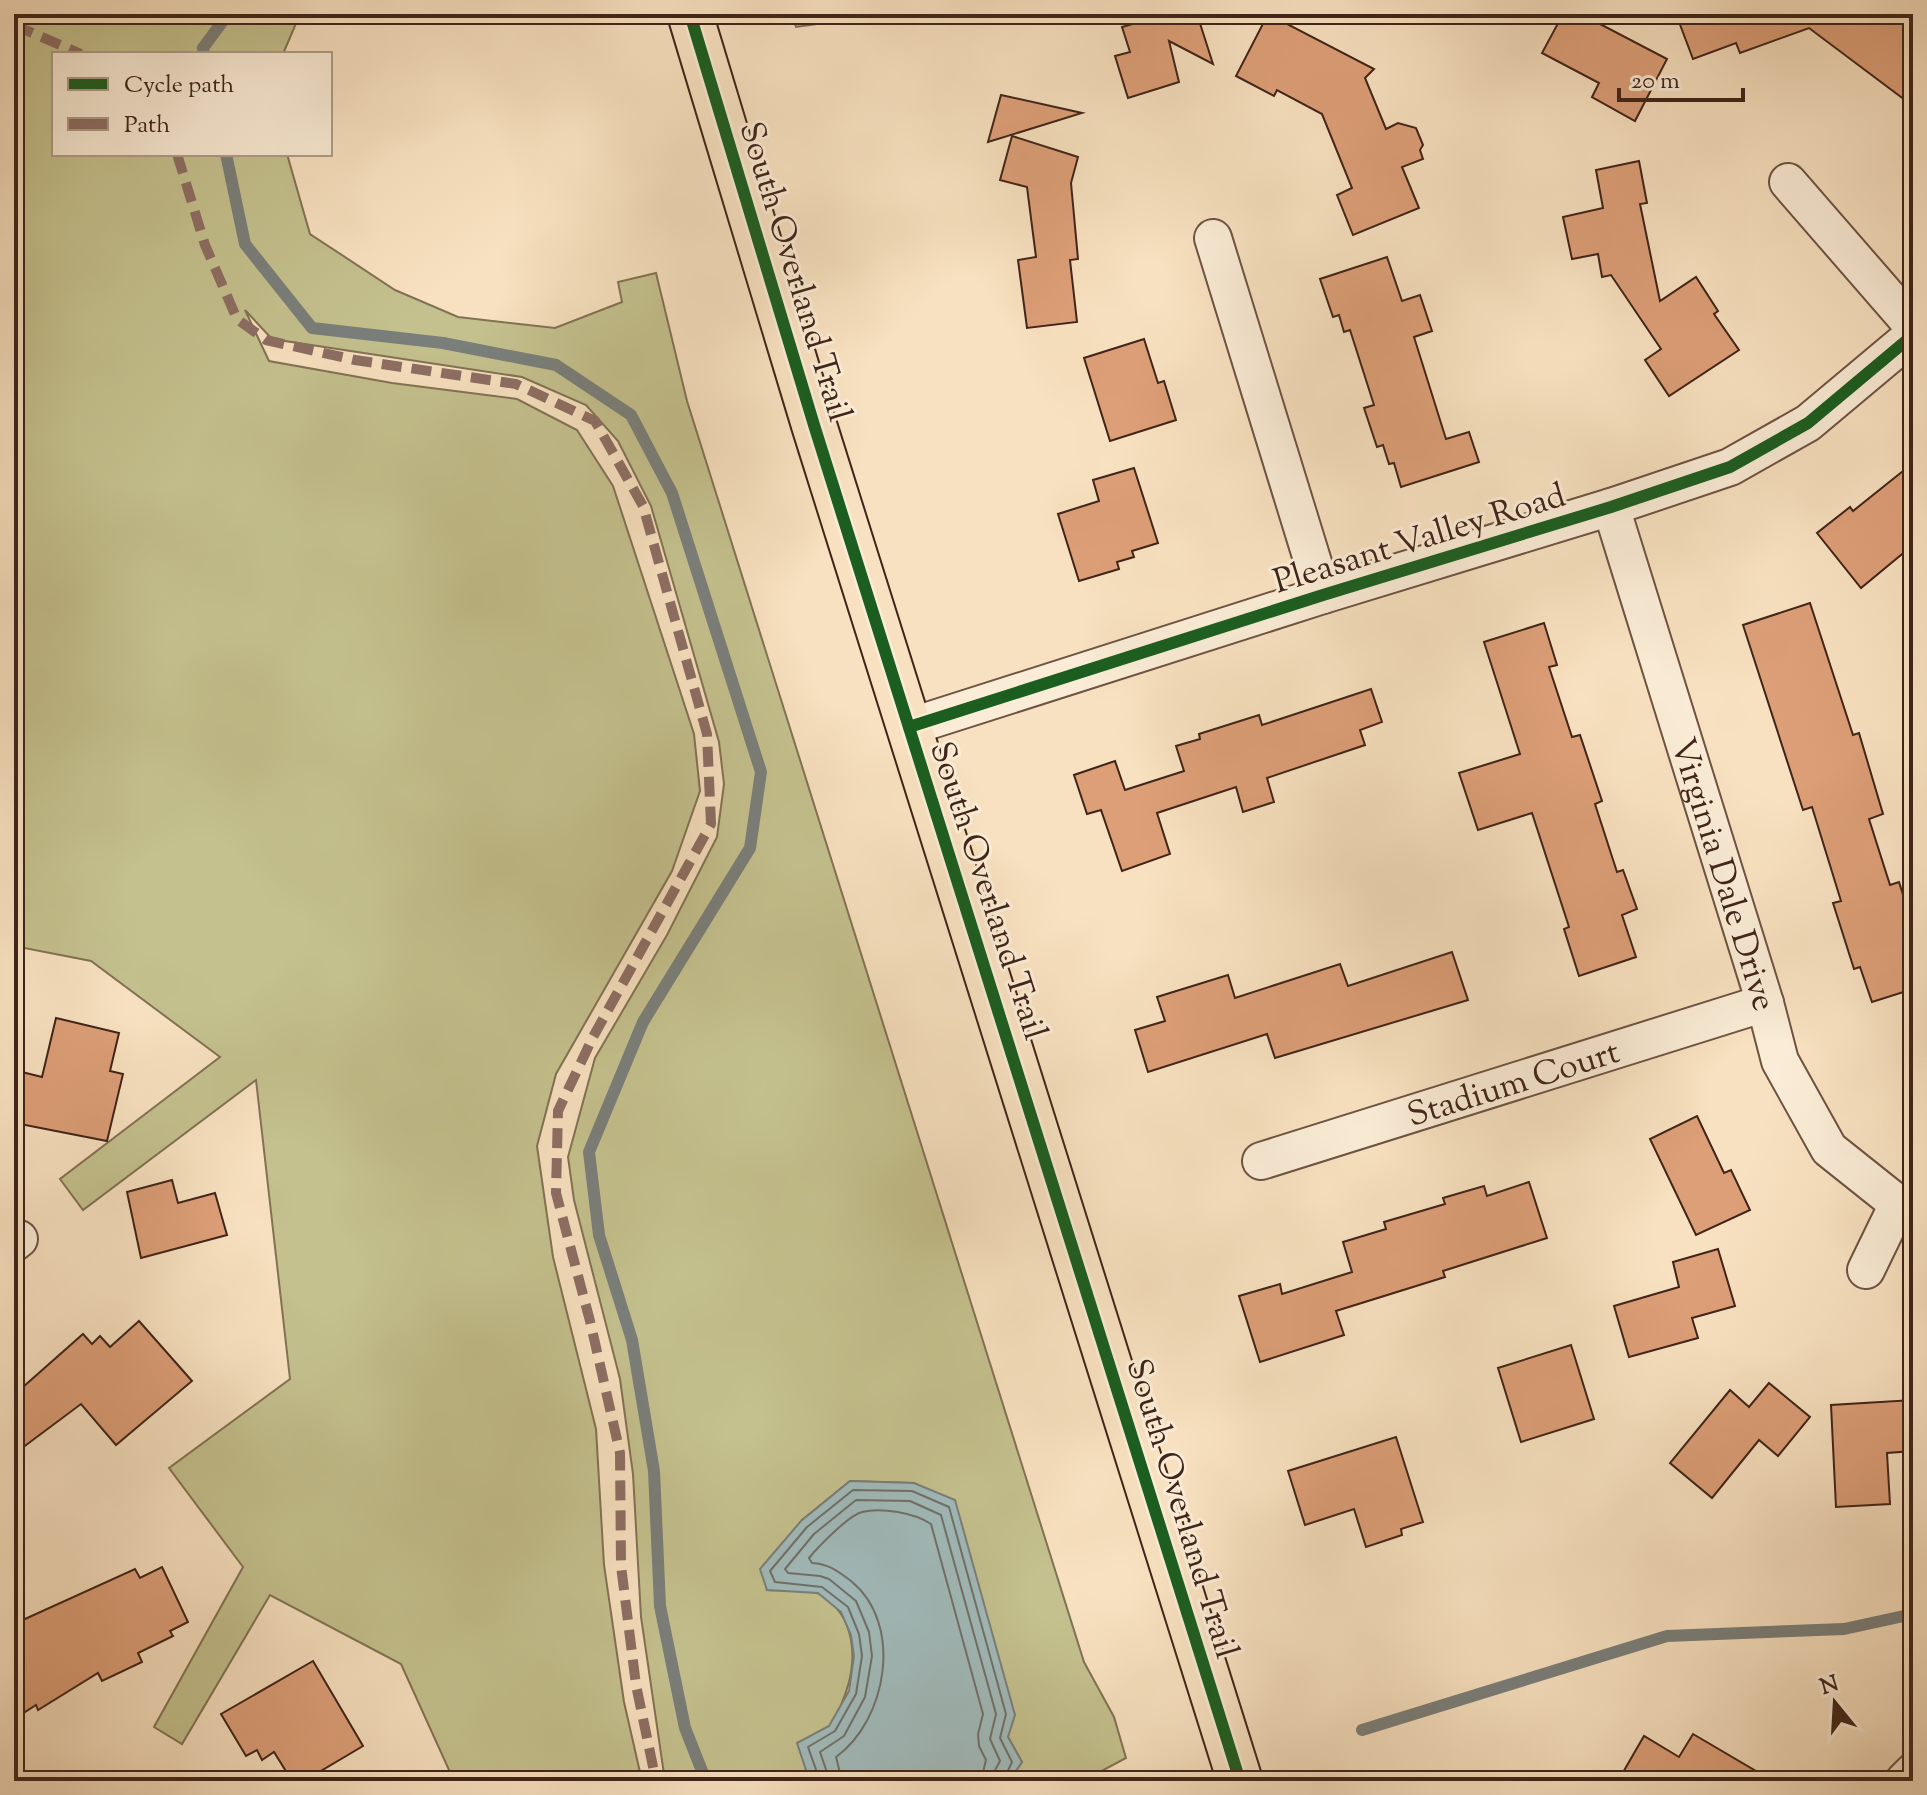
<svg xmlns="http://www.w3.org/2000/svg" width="1927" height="1795" viewBox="0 0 1927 1795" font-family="'Sorts Mill Goudy',serif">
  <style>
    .green { fill: #c4c18e; stroke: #827254; stroke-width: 2 }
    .water { fill: #a1bbbc; stroke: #7a7f7b; stroke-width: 2 }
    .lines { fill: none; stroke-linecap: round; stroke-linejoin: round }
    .shore { stroke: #70706a; stroke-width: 2 }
    .stream { stroke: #7a7f7b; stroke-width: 12 }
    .building { fill: #dd9f78; stroke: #402419; stroke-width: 2 }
    .minor-casing { stroke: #6e5343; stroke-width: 40 }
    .primary-casing { stroke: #402419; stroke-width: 48 }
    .minor { stroke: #faecd6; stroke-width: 36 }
    .primary { stroke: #f8e1c0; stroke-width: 44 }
    .quiet { stroke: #8d6e63; stroke-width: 10; stroke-dasharray: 20 10; stroke-linecap: butt }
    .cycleway-casing { stroke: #faecd6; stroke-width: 17 }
    .cycleway { stroke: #1b5e20; stroke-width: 12 }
    .labels { text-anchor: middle; stroke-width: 6; stroke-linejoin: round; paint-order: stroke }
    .street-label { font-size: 34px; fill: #402419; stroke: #faecd6 }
  </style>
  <rect width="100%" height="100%" fill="#f8e1c0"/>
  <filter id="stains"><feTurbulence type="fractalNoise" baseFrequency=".0025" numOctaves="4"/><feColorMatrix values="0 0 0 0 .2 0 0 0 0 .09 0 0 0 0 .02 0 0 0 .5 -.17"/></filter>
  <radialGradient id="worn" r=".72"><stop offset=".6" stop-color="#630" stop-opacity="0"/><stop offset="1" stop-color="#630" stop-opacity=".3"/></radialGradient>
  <!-- green -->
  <g class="green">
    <path d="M 14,14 L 300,14 L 283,54 L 54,54 L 54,154 L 287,154 L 310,234 L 395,290 L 458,317 L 555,328 L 622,302 L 618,282 L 656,273 L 687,401 L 1084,1662 L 1114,1717 L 1126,1758 L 1094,1775 L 1089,1781 L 1009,1781 L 1022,1762 L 1008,1737 L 914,1483 L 850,1481 L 801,1521 L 767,1590 C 782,1591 802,1589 817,1593 C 829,1597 841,1612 846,1623 C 868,1676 829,1726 807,1773 L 815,1781 L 665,1781 L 641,1617 L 633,1474 L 620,1379 L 574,1200 L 568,1157 L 595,1058 L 667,935 L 717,837 L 724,784 L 719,742 L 651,506 L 618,441 L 586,405 L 522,377 L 272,339 L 245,310 L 269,361 L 392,383 L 517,399 L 577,430 L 613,486 L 694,734 L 700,791 L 672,871 L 556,1074 L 537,1146 L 553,1257 L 596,1429 L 604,1565 L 624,1702 L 642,1781 L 454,1781 L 401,1664 L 270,1595 L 182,1744 L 154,1727 L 243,1567 L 169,1468 L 290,1379 L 256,1080 L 83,1210 L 60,1179 L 220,1057 L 91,961 L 14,946 Z"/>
    <path d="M 792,14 L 890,14 L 796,27 Z"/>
  </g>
  <!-- water -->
  <path class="water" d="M 850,1481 L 914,1483 L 955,1500 L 1015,1715 L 1008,1737 L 1022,1762 L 1009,1781 L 815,1781 L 807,1773 L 797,1743 L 829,1726 L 849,1691 L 854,1656 L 851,1635 L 841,1612 L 818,1593 L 767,1590 L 760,1569 L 801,1521 Z"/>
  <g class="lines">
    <!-- shore -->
    <g class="shore">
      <path d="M 820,1781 L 808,1747 L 835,1731 L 856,1694 L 862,1656 L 859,1634 L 848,1607 L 822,1587 L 775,1582 L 770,1571 L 807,1527 L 853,1490 L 912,1491 L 949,1507 L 1006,1714 L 1000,1738 L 1012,1762 L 1003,1781"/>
      <path d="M 830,1781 L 820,1752 L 844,1736 L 865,1697 L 872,1656 L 869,1632 L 856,1601 L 829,1579 L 820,1576 L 788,1573 L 785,1569 L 814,1534 L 856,1500 L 910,1501 L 941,1515 L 996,1714 L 990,1739 L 1000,1761 L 994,1772 L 993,1781"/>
      <path d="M 842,1781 L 836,1757 C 887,1720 904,1624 851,1581 C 838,1571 829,1564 812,1563 L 809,1558 C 818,1547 849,1515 862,1512 C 881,1507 915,1513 931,1524 L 983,1714 L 978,1734 L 979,1746 L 986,1760 L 981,1781"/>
    </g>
    <!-- stream -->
    <g class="stream">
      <path d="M 204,54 L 203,48 L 228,14"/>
      <path d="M 226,154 L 245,244 L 312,328 L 443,343 L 556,365 L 631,415 L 672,493 L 761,772 L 750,848 L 643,1022 L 589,1152 L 599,1235 L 632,1340 L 654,1471 L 660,1606 L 685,1728 L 706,1781"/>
      <path d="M 1362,1730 L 1667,1636 L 1844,1629 L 1913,1614"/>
    </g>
  </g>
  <!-- building -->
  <g class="building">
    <path d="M 1119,14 L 1197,14 L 1213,64 L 1169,41 L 1179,82 L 1128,98 L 1115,56 L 1130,52 L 1122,27 L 1136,23 Z"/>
    <path d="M 1268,14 L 1374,69 L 1365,78 L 1386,129 L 1398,123 L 1416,128 L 1423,145 L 1420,150 L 1423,159 L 1402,167 L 1419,208 L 1353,235 L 1337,195 L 1352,188 L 1322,114 L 1277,90 L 1274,96 L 1236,76 Z"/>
    <path d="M 1563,14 L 1581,14 L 1667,59 L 1635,121 L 1592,97 L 1599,83 L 1542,53 Z"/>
    <path d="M 1676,14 L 1913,14 L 1913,106 L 1809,28 L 1740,53 L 1736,43 L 1693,59 Z"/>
    <path d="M 1001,95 L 1082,113 L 988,142 Z"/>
    <path d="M 1012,136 L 1078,157 L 1071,183 L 1078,259 L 1070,260 L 1077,322 L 1027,328 L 1018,260 L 1036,257 L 1027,187 L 1000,180 Z"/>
    <path d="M 1639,161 L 1647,203 L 1640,204 L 1660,301 L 1696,277 L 1718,311 L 1714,314 L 1739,350 L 1669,396 L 1645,360 L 1661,349 L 1611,275 L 1602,277 L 1598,254 L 1572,259 L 1563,217 L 1603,208 L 1596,170 Z"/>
    <path d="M 1387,257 L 1402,301 L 1420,295 L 1432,331 L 1414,337 L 1446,439 L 1469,432 L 1479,462 L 1401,487 L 1394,463 L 1389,464 L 1383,445 L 1377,447 L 1364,408 L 1374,405 L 1350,330 L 1344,332 L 1339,315 L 1333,317 L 1320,279 Z"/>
    <path d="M 1144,339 L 1158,383 L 1164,381 L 1176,420 L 1110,441 L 1084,358 Z"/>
    <path d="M 1913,463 L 1913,545 L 1861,588 L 1817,533 L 1850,507 L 1853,511 Z"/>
    <path d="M 1134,468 L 1158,543 L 1132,551 L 1134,557 L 1117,562 L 1119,569 L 1079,581 L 1058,514 L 1099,501 L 1093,480 Z"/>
    <path d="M 1810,603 L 1853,735 L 1859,733 L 1883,814 L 1869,819 L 1890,885 L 1899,882 L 1913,926 L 1913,989 L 1872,1002 L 1860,967 L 1854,969 L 1833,903 L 1841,901 L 1812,807 L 1803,810 L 1743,625 Z"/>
    <path d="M 1544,623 L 1557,665 L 1549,667 L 1572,737 L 1580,735 L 1602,801 L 1595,804 L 1617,872 L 1623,870 L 1637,909 L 1622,915 L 1636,957 L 1579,976 L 1564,929 L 1569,927 L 1532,813 L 1478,830 L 1459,773 L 1520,754 L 1484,642 Z"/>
    <path d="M 1371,689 L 1382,722 L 1360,730 L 1365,745 L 1267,778 L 1274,802 L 1243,812 L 1236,787 L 1157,813 L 1170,854 L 1122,871 L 1101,810 L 1087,814 L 1074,775 L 1115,761 L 1125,790 L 1184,771 L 1176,746 L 1200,739 L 1199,734 L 1259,715 L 1262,725 Z"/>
    <path d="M 1452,952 L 1468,1000 L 1275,1058 L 1267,1034 L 1148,1072 L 1135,1030 L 1165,1021 L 1157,997 L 1228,975 L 1235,998 L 1340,964 L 1348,986 Z"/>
    <path d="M 56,1018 L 119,1033 L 110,1071 L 123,1074 L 107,1141 L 20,1124 L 21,1120 L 14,1118 L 14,1070 L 42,1077 Z"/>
    <path d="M 1697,1116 L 1724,1173 L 1731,1170 L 1750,1210 L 1696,1235 L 1650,1139 Z"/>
    <path d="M 172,1180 L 178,1203 L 215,1193 L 227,1235 L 141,1258 L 127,1192 Z"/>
    <path d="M 1529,1182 L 1547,1238 L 1443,1271 L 1445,1277 L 1336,1311 L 1344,1335 L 1260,1362 L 1239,1296 L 1280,1284 L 1282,1294 L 1352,1272 L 1343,1242 L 1386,1229 L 1384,1222 L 1445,1204 L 1443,1198 L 1484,1186 L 1487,1196 Z"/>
    <path d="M 1718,1249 L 1735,1306 L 1692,1318 L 1698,1338 L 1629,1357 L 1614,1306 L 1679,1287 L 1673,1262 Z"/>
    <path d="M 139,1321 L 192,1381 L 116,1445 L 81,1404 L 14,1454 L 14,1395 L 83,1334 L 92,1344 L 100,1336 L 110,1347 Z"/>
    <path d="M 1571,1345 L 1594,1419 L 1521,1442 L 1498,1368 Z"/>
    <path d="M 1769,1383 L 1810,1417 L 1778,1456 L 1759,1440 L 1712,1498 L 1670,1463 L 1730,1390 L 1749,1407 Z"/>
    <path d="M 1913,1400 L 1913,1451 L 1887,1453 L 1890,1504 L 1836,1507 L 1831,1405 Z"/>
    <path d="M 1396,1437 L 1423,1522 L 1401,1529 L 1402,1535 L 1366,1547 L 1354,1509 L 1305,1525 L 1288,1471 Z"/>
    <path d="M 162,1567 L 188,1622 L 170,1631 L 173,1636 L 138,1653 L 142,1662 L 102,1681 L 98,1673 L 38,1710 L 36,1705 L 25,1712 L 14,1695 L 14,1624 L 135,1569 L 140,1578 Z"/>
    <path d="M 313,1661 L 363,1746 L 304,1781 L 292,1781 L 274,1752 L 262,1760 L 257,1750 L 246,1756 L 221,1714 Z"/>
    <path d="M 1693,1734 L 1773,1781 L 1618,1781 L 1644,1736 L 1679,1757 Z"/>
  </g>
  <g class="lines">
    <defs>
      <g id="minor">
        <path d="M 1788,182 L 1913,326"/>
        <path d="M 1213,238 L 1323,595"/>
        <path id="s1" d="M 1611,507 L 1765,1003 L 1780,1061 L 1829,1149 L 1898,1204 L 1913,1211"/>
        <path d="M 909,727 L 1323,595 L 1611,507 L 1730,467 L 1808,423 L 1913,335"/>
        <path id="s2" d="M 1261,1161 L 1765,1003"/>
        <path d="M 14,1243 L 19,1239"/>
        <path d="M 1866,1270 L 1898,1204"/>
        <path d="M 1904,1781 L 1913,1772"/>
      </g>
      <path id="primary" d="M 690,14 L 814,425 L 1240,1781"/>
    </defs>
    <!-- minor casing -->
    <use href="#minor" class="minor-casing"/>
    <!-- primary casing -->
    <use href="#primary" class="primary-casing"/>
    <!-- minor -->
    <use href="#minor" class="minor"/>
    <!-- primary -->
    <use href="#primary" class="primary"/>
    <!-- quiet -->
    <g class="quiet">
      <path d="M 14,25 L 81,54"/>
      <path d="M 177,154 L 205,245 L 237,319 L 266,340 L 355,360 L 516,384 L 595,421 L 643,506 L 707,734 L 711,824 L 593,1037 L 558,1111 L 556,1193 L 590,1321 L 620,1453 L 621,1566 L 636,1685 L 656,1781"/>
    </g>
    <defs>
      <g id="cycleway">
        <path d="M 690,14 L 814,425 L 1240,1781"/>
        <path d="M 909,727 L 1323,595 L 1611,507 L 1730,467 L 1808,423 L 1913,335"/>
      </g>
    </defs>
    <!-- cycleway casing -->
    <use href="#cycleway" class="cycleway-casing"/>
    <!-- cycleway -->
    <use href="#cycleway" class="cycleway"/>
  </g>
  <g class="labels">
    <!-- street labels -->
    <g class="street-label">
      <text transform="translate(797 271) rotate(73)" y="12">South Overland Trail</text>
      <text transform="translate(1419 537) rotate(-17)" y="12">Pleasant Valley Road</text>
      <text dy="12" stroke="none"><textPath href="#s1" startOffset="384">Virginia Dale Drive</textPath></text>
      <text transform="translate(990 890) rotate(72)" y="12">South Overland Trail</text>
      <text dy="12" stroke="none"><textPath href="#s2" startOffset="264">Stadium Court</textPath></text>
      <text transform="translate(1184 1508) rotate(73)" y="12">South Overland Trail</text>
    </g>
  </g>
  <!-- margin -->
  <rect width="1927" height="1795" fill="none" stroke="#f8e1c0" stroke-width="48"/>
  <rect x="16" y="16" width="1895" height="1763" fill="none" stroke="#402419" stroke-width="4"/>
  <rect x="24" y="24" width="1879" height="1747" fill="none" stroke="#402419" stroke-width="2"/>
  <!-- legend -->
  <rect x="52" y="52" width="280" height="104" fill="#faecd6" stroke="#b09c8a" stroke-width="2"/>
  <rect x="68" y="78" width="40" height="12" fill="#1b5e20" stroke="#b09c8a" stroke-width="2"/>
  <text x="124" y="92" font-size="24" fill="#402419">Cycle path</text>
  <rect x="68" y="118" width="40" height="12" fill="#8d6e63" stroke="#b09c8a" stroke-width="2"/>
  <text x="124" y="132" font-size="24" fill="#402419">Path</text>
  <!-- north arrow -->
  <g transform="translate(1835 1703) rotate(342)" stroke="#faecd6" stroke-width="6" paint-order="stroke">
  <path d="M0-6L14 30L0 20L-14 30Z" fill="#402419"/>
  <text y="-12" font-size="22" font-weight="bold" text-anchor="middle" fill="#402419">N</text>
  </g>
  <!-- scale -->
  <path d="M1619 88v12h124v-12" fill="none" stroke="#402419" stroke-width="4"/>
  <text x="1631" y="88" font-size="24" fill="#402419" stroke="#faecd6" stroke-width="6" paint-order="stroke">20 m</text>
  <rect width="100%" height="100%" filter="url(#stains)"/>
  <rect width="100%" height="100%" fill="url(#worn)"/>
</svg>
